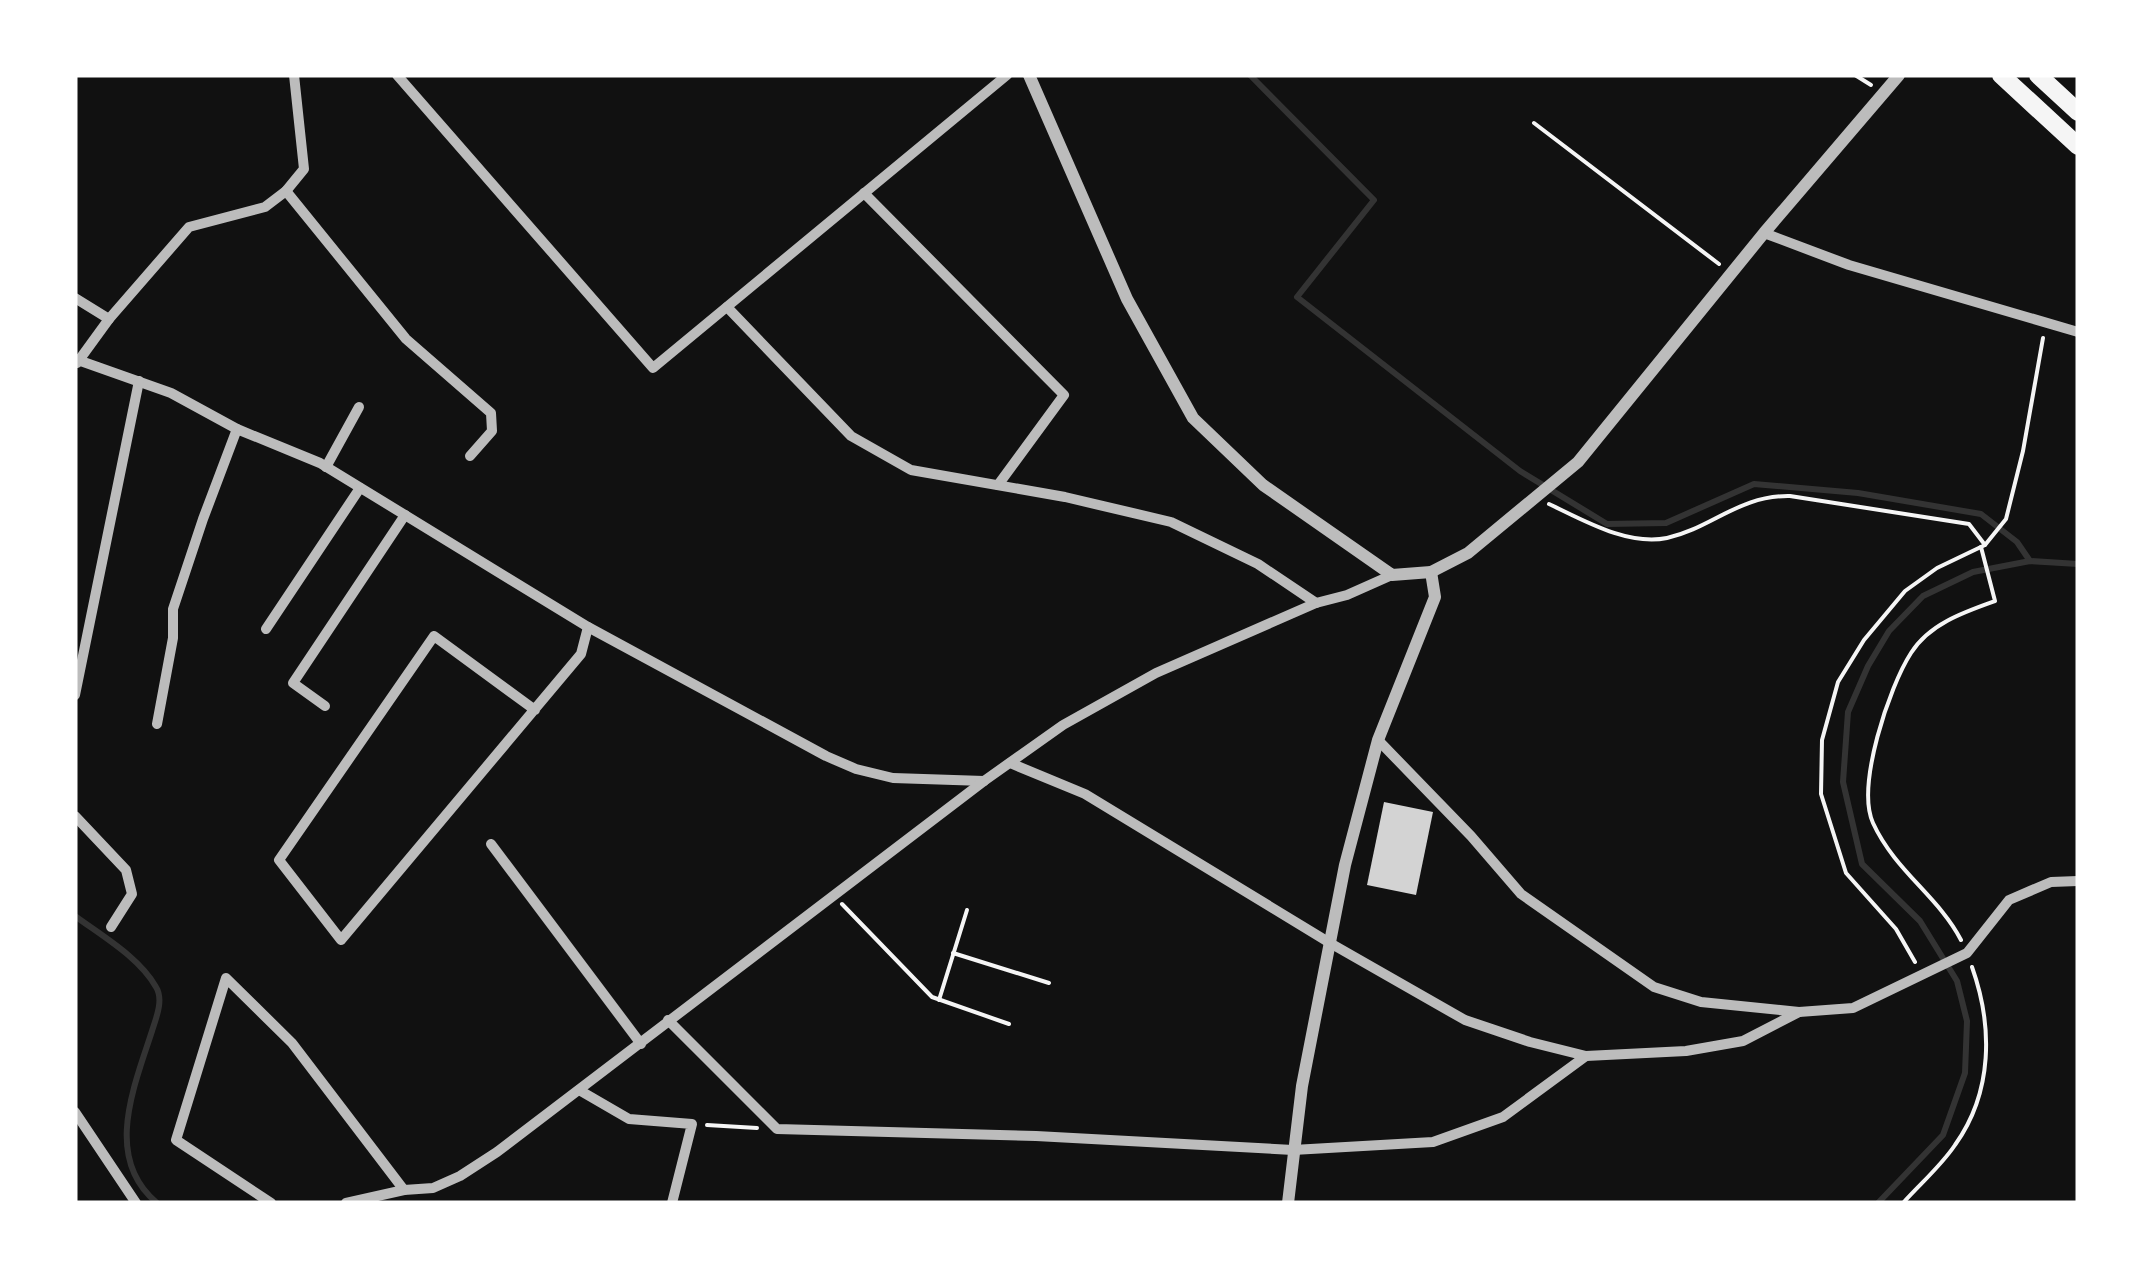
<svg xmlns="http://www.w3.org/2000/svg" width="2153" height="1278" viewBox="0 0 2153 1278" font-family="'Crimson Pro',serif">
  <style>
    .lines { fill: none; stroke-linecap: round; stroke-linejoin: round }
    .stream { stroke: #333; stroke-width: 6 }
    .building { fill: #d3d3d3 }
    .path { stroke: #f5f5f5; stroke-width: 4 }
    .minor { stroke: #bcbcbc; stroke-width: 10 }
    .tertiary { stroke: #bcbcbc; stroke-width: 12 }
    .trunk { stroke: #f5f5f5; stroke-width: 18 }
  </style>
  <rect width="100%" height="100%" fill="#111"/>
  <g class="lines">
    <!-- stream -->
    <g class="stream">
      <path d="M 1250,75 L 1374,200 L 1297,297 L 1520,471 L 1607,524 L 1666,523 L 1754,484 L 1858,493 L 1981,514 L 2017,542 L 2030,561"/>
      <path d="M 75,916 C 102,936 139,957 156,987 C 164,1000 156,1018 152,1031 C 134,1087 103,1158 157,1203"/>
      <path d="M 1878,1203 L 1943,1135 L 1965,1073 L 1967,1021 L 1957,981 L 1920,921 L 1862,864 L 1843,782 L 1848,712 L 1868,666 L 1889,631 L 1923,596 L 1973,572 L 2030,561 L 2078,564"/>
    </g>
  </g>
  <!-- building -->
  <path class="building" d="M 1384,802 L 1433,812 L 1416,895 L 1367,885 Z"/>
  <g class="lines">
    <!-- path -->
    <g class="path">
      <path d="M 1855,75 L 1871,85"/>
      <path d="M 1534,123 L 1719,264"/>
      <path d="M 1549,504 C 1583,520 1627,546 1667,538 C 1712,528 1739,495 1790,496 L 1969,524 L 1985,545"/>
      <path d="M 842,904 L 932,997 L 1009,1024"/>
      <path d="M 1961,940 C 1939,897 1895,871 1873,823 C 1856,786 1889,687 1911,653 C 1929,624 1964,612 1995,601 L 1981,547"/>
      <path d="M 953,953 L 1049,983"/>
      <path d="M 1915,962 L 1896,929 L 1846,873 L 1821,794 L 1822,740 L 1838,682 L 1864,640 L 1905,591 L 1937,568 L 1985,545 L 2006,519 L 2023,451 L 2043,338"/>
      <path d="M 939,1000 L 967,910"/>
      <path d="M 707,1125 L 757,1128"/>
      <path d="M 1903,1203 C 1920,1184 1941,1166 1955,1145 C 1993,1092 1993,1026 1972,967"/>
    </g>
    <!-- minor -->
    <g class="minor">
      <path d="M 397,75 L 653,368 L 1007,75"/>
      <path d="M 286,191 L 406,339 L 491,413 L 492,431 L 470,456"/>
      <path d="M 864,193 L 1064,395 L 998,485"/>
      <path d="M 1764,233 L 1849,265 L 2078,332"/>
      <path d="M 75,298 L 109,319"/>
      <path d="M 727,307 L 851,436 L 911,470 L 1065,497 L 1171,522 L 1258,564 L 1316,603"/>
      <path d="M 75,359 L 171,393 L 237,429 L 320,463 L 588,627 L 826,756 L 856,769 L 893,778 L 984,781"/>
      <path d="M 77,363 L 109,319 L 189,227 L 265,207 L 286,191 L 304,169 L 294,75"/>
      <path d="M 326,467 L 359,407"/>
      <path d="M 266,629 L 360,488"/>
      <path d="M 75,695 L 139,381"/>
      <path d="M 325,706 L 293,683 L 405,515"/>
      <path d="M 535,710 L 434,636 L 279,860 L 341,940 L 581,654 L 588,627"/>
      <path d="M 157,724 L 173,638 L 173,609 L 203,519 L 237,429"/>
      <path d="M 1378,740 L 1471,836 L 1521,894 L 1654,987 L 1701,1002 L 1799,1012 L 1853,1008 L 1967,953 L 2009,900 L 2051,882 L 2078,881"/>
      <path d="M 1010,763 L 1085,794 L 1330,943 L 1465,1020 L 1530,1042 L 1586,1056 L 1686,1051 L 1743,1041 L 1799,1012"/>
      <path d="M 75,816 L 126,870 L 132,894 L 111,927"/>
      <path d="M 491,844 L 641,1044"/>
      <path d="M 668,1020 L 777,1129 L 1036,1136 L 1293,1150 L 1433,1142 L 1503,1117 L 1586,1056"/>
      <path d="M 579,1090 L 629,1119 L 692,1124 L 672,1203"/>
      <path d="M 75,1112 L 136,1203"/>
      <path d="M 271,1203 L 176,1140 L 226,978 L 292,1043 L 404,1190"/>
      <path d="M 346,1203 L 404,1190 L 433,1188 L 460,1176 L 497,1152 L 984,781 L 1063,725 L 1156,673 L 1316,603 L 1347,595 L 1392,575"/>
    </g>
    <!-- tertiary -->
    <g class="tertiary">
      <path d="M 1029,75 L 1127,299 L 1193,418 L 1263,485 L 1392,575 L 1431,572 L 1468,553 L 1578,462 L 1764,233 L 1899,75"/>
      <path d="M 1288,1203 L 1302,1086 L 1345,865 L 1378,740 L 1435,597 L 1431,572"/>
    </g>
    <!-- trunk -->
    <g class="trunk">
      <path d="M 2001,75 L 2078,146"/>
      <path d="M 2038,75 L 2078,112"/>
    </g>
  </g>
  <!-- border -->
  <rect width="2153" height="1278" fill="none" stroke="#ffffff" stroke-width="155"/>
</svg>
